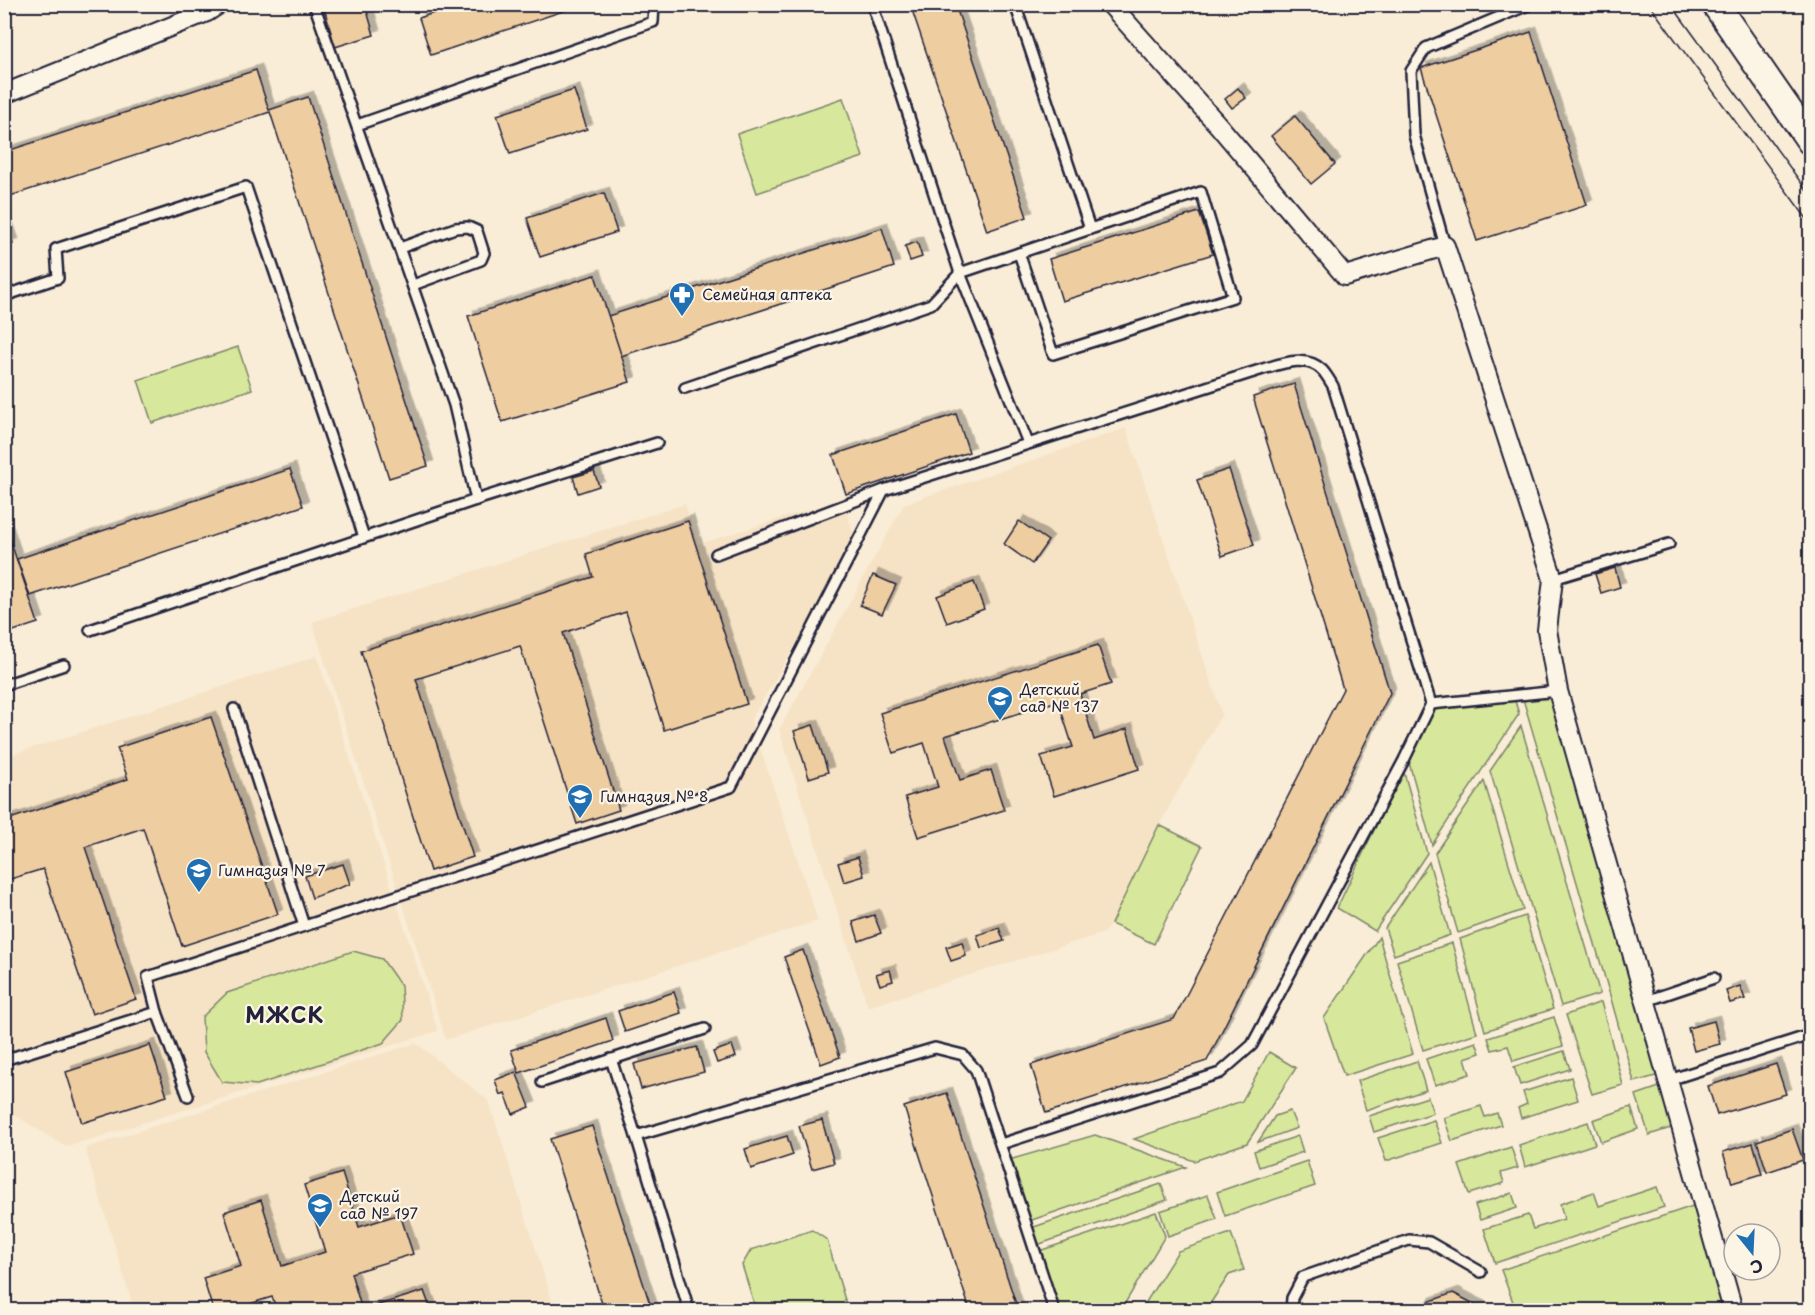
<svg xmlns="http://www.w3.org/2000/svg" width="1815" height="1315" viewBox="0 0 1815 1315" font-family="'Playpen Sans',sans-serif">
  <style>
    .built { fill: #f6e3c6 }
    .green { fill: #d7e79b; stroke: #7c846b; stroke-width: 1.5 }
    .building { fill: #eecda0; stroke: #22223b; stroke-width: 1.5; filter: url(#shadow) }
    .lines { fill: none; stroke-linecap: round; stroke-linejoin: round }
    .service-casing { stroke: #22223b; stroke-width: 14 }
    .minor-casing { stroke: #22223b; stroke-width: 22 }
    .secondary-casing { stroke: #22223b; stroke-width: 30 }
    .service { stroke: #fcf5e5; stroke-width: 9 }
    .minor { stroke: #fcf5e5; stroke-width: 18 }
    .secondary { stroke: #fcf5e5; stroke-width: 26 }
    .tram { stroke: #22223b; stroke-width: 1.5 }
    .labels { text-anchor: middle; stroke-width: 4.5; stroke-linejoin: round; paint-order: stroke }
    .poi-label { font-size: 15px; fill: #22223b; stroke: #fcf5e5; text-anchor: start }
    .district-label { font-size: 21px; font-weight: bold; letter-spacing: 1.5px; fill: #22223b; stroke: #fcf5e5 }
  </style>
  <defs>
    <filter id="shadow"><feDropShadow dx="5.5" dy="-5.5" stdDeviation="0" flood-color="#0004"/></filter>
  </defs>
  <rect width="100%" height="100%" fill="#f9edd7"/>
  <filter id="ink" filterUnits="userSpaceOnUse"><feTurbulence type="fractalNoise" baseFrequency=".0167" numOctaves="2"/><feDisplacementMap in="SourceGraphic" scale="12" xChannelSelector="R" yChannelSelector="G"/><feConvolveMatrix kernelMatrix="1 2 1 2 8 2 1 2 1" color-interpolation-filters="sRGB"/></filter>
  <g filter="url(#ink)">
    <!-- built -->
    <g class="built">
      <path d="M 1126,428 L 1222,714 L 1159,825 L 1111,924 L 1104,933 L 868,1007 L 779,730 L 904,504 Z"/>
      <path d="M 843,499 L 856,542 L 751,720 L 818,921 L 446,1040 L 312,622 L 685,504 L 699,544 Z"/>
      <path d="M 317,656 L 438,1031 L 66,1147 L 5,1109 L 4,757 Z"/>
      <path d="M 416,1043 L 489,1101 L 555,1310 L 134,1310 L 85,1148 Z"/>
    </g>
    <!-- green -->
    <g class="green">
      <path d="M 843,98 L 863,157 L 757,193 L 737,134 Z"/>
      <path d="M 238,347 L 252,389 L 152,423 L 138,380 Z"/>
      <path d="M 1555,696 L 1663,1074 L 1634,1082 L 1610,995 L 1523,699 Z"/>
      <path d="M 1514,698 L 1519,714 L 1432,845 L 1408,759 L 1434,706 Z"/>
      <path d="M 1521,726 L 1600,994 L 1561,1006 L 1490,771 Z"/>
      <path d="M 1403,769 L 1427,853 L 1375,931 L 1337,908 Z"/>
      <path d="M 1484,781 L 1523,910 L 1458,933 L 1435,853 Z"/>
      <path d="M 1159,825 L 1202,846 L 1154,944 L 1111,924 Z"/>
      <path d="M 1429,862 L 1450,935 L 1394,955 L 1385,928 Z"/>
      <path d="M 1525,916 L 1553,1009 L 1485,1031 L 1460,939 Z"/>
      <path d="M 1379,937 L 1413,1054 L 1344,1076 L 1324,1018 Z"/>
      <path d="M 1452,943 L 1477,1033 L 1423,1050 L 1397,961 Z"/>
      <path d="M 353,951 L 382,959 L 401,986 L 403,1020 L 383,1043 L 257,1085 L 222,1082 L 204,1052 L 202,1017 L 227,993 Z"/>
      <path d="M 1601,1002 L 1623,1085 L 1592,1094 L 1566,1015 Z"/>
      <path d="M 1554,1017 L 1563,1046 L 1513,1061 L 1508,1046 L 1492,1050 L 1488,1038 Z"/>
      <path d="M 1476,1042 L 1480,1053 L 1465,1058 L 1470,1074 L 1435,1085 L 1426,1059 Z"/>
      <path d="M 1564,1051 L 1570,1069 L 1520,1085 L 1514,1067 Z"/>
      <path d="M 1269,1052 L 1296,1068 L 1247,1143 L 1194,1161 L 1134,1139 L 1242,1101 Z"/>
      <path d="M 1417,1061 L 1426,1090 L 1366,1110 L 1357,1081 Z"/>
      <path d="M 1571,1077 L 1578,1100 L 1521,1118 L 1518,1108 L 1527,1104 L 1523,1092 Z"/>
      <path d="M 1665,1085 L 1677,1126 L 1649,1135 L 1636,1095 Z"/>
      <path d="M 1428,1097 L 1433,1113 L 1374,1132 L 1369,1116 Z"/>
      <path d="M 1481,1106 L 1485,1117 L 1497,1113 L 1501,1125 L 1452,1141 L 1444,1118 Z"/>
      <path d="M 1631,1107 L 1638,1129 L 1601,1142 L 1593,1120 Z"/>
      <path d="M 1290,1111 L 1297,1128 L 1258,1142 L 1275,1116 Z"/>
      <path d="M 1434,1120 L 1442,1143 L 1386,1161 L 1378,1138 Z"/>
      <path d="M 1588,1122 L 1595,1144 L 1525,1167 L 1519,1145 Z"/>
      <path d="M 1095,1135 L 1186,1167 L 1029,1221 L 1009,1160 Z"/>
      <path d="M 1298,1136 L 1303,1152 L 1259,1167 L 1254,1151 Z"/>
      <path d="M 1511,1147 L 1518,1168 L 1501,1173 L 1504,1183 L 1469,1194 L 1459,1165 Z"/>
      <path d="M 1307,1161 L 1315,1186 L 1225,1216 L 1217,1192 Z"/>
      <path d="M 1161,1184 L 1167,1200 L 1037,1245 L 1031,1228 Z"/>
      <path d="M 1657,1187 L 1664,1207 L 1495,1263 L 1484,1229 L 1528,1215 L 1533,1229 L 1564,1219 L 1560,1204 L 1594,1192 L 1599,1206 Z"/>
      <path d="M 1512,1193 L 1517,1208 L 1480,1220 L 1475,1205 Z"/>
      <path d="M 1208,1195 L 1217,1219 L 1168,1236 L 1160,1211 Z"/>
      <path d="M 1699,1204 L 1727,1309 L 1723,1310 L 1516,1310 L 1501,1270 Z"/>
      <path d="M 1156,1212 L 1165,1236 L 1121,1310 L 1059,1310 L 1039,1251 Z"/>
      <path d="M 812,1230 L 827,1240 L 848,1310 L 756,1310 L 742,1265 L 751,1250 Z"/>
      <path d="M 1231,1233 L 1244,1270 L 1229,1275 L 1206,1310 L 1141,1310 L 1178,1251 Z"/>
    </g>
    <!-- building -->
    <g class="building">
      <path d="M 323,4 L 365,4 L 374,35 L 335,47 Z"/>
      <path d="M 460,4 L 584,4 L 431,55 L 419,18 Z"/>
      <path d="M 910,4 L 955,4 L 1027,217 L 987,231 Z"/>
      <path d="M 1531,32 L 1587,205 L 1477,241 L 1421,68 Z"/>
      <path d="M 256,70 L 269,110 L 308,97 L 428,466 L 389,478 L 270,112 L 4,198 L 4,152 Z"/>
      <path d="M 1238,88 L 1246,98 L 1232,108 L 1225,99 Z"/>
      <path d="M 574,90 L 587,129 L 510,154 L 497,115 Z"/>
      <path d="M 1295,116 L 1335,164 L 1311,184 L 1271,136 Z"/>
      <path d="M 604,193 L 617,232 L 540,257 L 527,218 Z"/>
      <path d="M 1199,212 L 1213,254 L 1062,301 L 1049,259 Z"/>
      <path d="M 4,219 L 13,244 L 4,246 Z"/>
      <path d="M 882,228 L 894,267 L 621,356 L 608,316 Z"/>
      <path d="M 917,242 L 922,257 L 910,261 L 905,246 Z"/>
      <path d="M 595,275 L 630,382 L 502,422 L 468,316 Z"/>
      <path d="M 1294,384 L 1390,693 L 1207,1061 L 1046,1113 L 1031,1065 L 1174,1019 L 1343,689 L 1253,397 Z"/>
      <path d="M 956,414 L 969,452 L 846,494 L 833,455 Z"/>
      <path d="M 290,469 L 303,506 L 30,596 L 17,559 Z"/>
      <path d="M 1229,469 L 1254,545 L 1222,556 L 1197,480 Z"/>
      <path d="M 594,471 L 599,486 L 578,493 L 573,477 Z"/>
      <path d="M 688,521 L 747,704 L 664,730 L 626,612 L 563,633 L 619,810 L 577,824 L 520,646 L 416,679 L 473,857 L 430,871 L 361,651 L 593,577 L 586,554 Z"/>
      <path d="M 1019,521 L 1048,541 L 1032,564 L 1004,544 Z"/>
      <path d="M 4,522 L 38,623 L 4,634 Z"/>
      <path d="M 1615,568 L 1620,587 L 1601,593 L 1595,574 Z"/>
      <path d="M 873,575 L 896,585 L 882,614 L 860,605 Z"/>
      <path d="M 974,582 L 984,609 L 947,623 L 937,596 Z"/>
      <path d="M 1098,645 L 1111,684 L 1080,694 L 1094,740 L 1127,729 L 1139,769 L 1054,796 L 1041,756 L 1073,747 L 1058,701 L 945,736 L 960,780 L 991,770 L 1004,810 L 918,837 L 905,797 L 938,787 L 924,743 L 893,753 L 880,713 Z"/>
      <path d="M 211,717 L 278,914 L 182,946 L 143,828 L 85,847 L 136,999 L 92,1014 L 43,869 L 4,881 L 4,821 L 128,779 L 117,748 Z"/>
      <path d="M 813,725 L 828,772 L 809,778 L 794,731 Z"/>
      <path d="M 858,857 L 864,876 L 844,882 L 838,863 Z"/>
      <path d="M 343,864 L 350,884 L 312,898 L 305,876 Z"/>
      <path d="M 874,915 L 881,933 L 859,941 L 853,922 Z"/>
      <path d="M 999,928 L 1004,941 L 981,948 L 977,935 Z"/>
      <path d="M 962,942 L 966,956 L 951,961 L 946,947 Z"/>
      <path d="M 803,950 L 840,1057 L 821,1064 L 784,957 Z"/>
      <path d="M 890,970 L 893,981 L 880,985 L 876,974 Z"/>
      <path d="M 1740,986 L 1745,999 L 1730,1003 L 1726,991 Z"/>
      <path d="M 674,992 L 681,1013 L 625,1032 L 618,1011 Z"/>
      <path d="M 606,1018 L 613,1041 L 519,1073 L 511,1050 Z"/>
      <path d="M 1714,1021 L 1720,1044 L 1694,1051 L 1688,1028 Z"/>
      <path d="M 150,1045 L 167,1096 L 82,1123 L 66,1072 Z"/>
      <path d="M 732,1045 L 736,1057 L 717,1063 L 713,1052 Z"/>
      <path d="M 697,1047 L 704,1072 L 641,1089 L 634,1064 Z"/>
      <path d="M 1776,1064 L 1786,1094 L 1717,1115 L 1708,1086 Z"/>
      <path d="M 516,1072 L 530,1107 L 513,1114 L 505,1093 L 500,1095 L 495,1080 Z"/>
      <path d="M 947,1093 L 1018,1310 L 970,1310 L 904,1107 Z"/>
      <path d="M 822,1120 L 834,1163 L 812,1169 L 799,1126 Z"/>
      <path d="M 592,1126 L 652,1310 L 604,1310 L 550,1139 Z"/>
      <path d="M 1792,1129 L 1803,1160 L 1767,1172 L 1757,1141 Z"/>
      <path d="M 787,1136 L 793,1155 L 751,1169 L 745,1149 Z"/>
      <path d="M 1753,1143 L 1762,1174 L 1732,1183 L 1723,1152 Z"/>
      <path d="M 342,1173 L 359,1227 L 400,1214 L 413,1254 L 351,1273 L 362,1310 L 424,1291 L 431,1310 L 277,1310 L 272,1297 L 230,1310 L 213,1310 L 203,1278 L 241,1266 L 224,1212 L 261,1200 L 282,1266 L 325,1252 L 304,1185 Z"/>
      <path d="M 1453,1293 L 1480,1307 L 1481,1310 L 1421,1310 L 1425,1303 Z"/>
    </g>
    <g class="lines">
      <defs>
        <g id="service">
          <path d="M 314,4 L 454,405 L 476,500"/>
          <path d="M 872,4 L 960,273 L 1028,443"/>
          <path d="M 357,125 L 653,22 L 654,4"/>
          <path d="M 1445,246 L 1414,135 L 1411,71 L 1426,48 L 1530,4"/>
          <path d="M 400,248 L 455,228 L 468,227 L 477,231 L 484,253 L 481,260 L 413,285"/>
          <path d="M 1019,253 L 1053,354 L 1233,297 L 1201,192 L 1090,229"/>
          <path d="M 4,296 L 58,278 L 56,249 L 246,187 L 364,537"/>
          <path d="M 685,388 L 931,304 L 960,273 L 1090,229 L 1015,4"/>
          <path d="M 716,554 L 884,490 L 1263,369 C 1281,364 1306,354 1322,370 C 1326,374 1330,381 1333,386 L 1431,704 L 1404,760 L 1252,1045 L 1220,1073 L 1001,1144"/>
          <path d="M 1553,579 L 1669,544"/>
          <path d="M 90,630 L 476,500 L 657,443"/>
          <path d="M 4,685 L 64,665"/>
          <path d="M 1431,704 L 1558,691"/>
          <path d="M 234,709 L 304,926"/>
          <path d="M 1646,1001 L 1714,978"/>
          <path d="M 157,1012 L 188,1096"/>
          <path d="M 611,1059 L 636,1136"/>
          <path d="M 4,1060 L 157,1012 L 148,977 L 731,787 L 884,490"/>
          <path d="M 1669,1080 L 1810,1035"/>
          <path d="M 542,1082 L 705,1029"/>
          <path d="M 689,1310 L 636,1136 L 935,1048 L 963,1055 L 976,1070 L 1054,1310"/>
          <path d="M 1291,1310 L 1292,1298 L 1303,1277 L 1409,1240 L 1429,1242 L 1481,1272"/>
        </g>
        <g id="minor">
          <path d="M 1110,4 L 1219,126 L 1345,276 L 1445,246 L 1553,579 L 1547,630 L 1558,691 L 1733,1310"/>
          <path d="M 4,94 L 207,12 L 219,4"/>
        </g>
        <path id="secondary" d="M 1715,4 L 1810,141"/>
      </defs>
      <!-- service casing -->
      <use href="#service" class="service-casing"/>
      <!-- minor casing -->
      <use href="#minor" class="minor-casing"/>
      <!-- secondary casing -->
      <use href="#secondary" class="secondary-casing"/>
      <!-- service -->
      <use href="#service" class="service"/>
      <!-- minor -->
      <use href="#minor" class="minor"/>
      <!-- secondary -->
      <use href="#secondary" class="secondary"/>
      <!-- tram -->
      <g class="tram">
        <path d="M 1649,4 L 1810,223"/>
        <path d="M 1671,4 L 1810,195"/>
      </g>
    </g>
  </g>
  <!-- icons -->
  <defs>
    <symbol id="pharmacy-pin" viewBox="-11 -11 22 30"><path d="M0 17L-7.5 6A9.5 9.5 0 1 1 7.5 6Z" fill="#1f6fb2" stroke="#fcf5e5"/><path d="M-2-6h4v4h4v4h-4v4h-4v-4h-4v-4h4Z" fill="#fff"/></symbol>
    <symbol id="school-pin" viewBox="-11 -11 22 30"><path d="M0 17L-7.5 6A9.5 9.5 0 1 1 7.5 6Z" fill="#1f6fb2" stroke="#fcf5e5"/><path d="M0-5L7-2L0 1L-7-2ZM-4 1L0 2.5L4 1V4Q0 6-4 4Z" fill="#fff"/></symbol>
  </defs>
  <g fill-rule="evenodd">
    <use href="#pharmacy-pin" x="667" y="280" width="30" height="40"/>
    <use href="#school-pin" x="985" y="684" width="30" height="40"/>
    <use href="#school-pin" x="565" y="782" width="30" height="40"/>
    <use href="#school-pin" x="184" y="856" width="30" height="40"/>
    <use href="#school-pin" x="305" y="1191" width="30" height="40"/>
  </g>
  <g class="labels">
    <!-- poi labels -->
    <g class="poi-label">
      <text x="702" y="300">Семейная аптека</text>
      <text x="1020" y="695">Детский<tspan x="1020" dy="17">сад № 137</tspan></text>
      <text x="600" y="802">Гимназия № 8</text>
      <text x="218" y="876">Гимназия № 7</text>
      <text x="340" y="1202">Детский<tspan x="340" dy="17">сад № 197</tspan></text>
    </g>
    <!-- district labels -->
    <g class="district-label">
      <text x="285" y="1023">МЖСК</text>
    </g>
  </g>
  <!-- margin -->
  <rect width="1815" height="1315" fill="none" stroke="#fcf5e5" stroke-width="24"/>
  <rect x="12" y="12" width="1791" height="1291" fill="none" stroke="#22223b" stroke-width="2" filter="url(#ink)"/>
  <!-- north arrow -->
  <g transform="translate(1752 1252) rotate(162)"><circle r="28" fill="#fcf5e5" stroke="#a5a1a1" stroke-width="1.5"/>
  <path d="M0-4.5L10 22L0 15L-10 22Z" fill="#1f6fb2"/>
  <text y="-9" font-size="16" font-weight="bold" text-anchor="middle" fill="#22223b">С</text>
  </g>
</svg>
